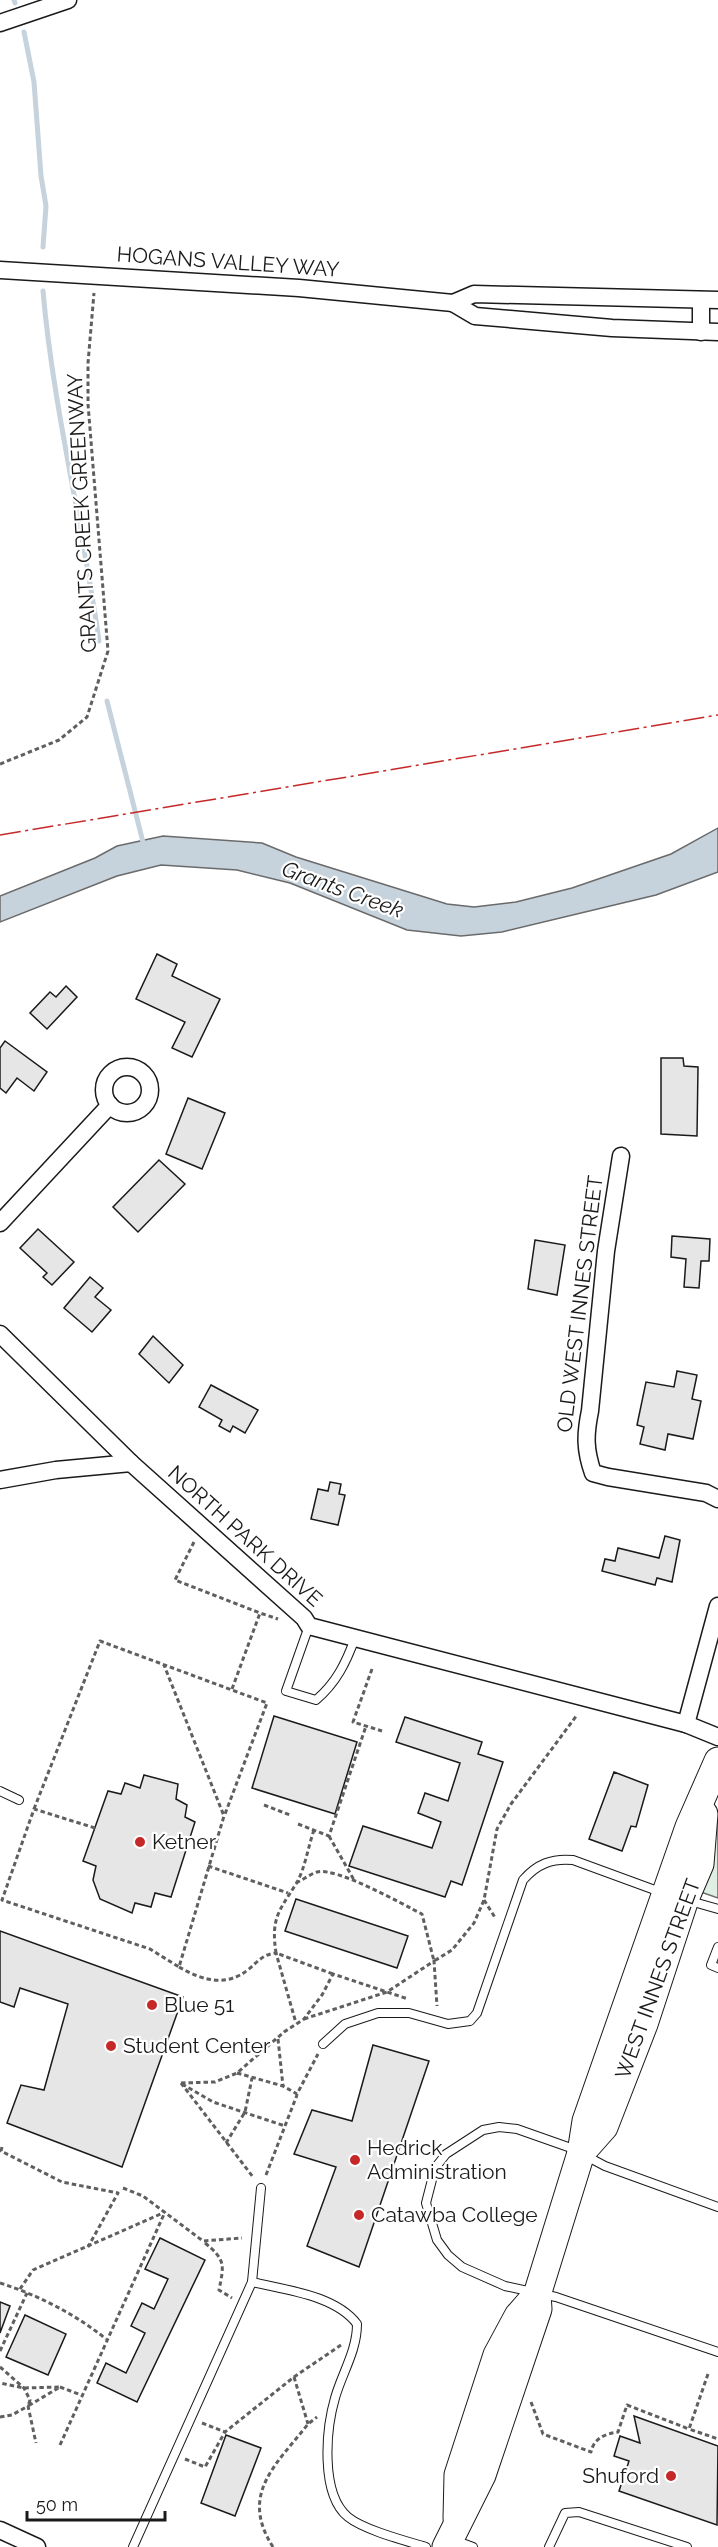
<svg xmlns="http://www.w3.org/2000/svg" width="718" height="2547" viewBox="0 0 718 2547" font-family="Raleway,sans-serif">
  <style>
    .green { fill: #e0efe3; stroke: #6a6a6a; stroke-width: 1.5 }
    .water { fill: #c6d2dc; stroke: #6a6a6a; stroke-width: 1.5 }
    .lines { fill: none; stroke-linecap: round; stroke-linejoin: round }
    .stream { stroke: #c6d2dc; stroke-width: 5 }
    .building { fill: #e6e6e6; stroke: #1a1a1a; stroke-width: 1.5 }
    .service-casing { stroke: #1a1a1a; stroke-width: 10 }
    .minor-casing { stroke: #1a1a1a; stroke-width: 19 }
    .primary-casing { stroke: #1a1a1a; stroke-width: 29 }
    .path { stroke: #5f5f5f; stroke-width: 3; stroke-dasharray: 4.5 3; stroke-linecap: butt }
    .service { stroke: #fff; stroke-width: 8 }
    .minor { stroke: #fff; stroke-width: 16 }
    .primary { stroke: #fff; stroke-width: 27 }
    .power { stroke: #c62828; stroke-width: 1.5; stroke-dasharray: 21 4.5 3 4.5; stroke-linecap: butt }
    .poi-dot { fill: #c62828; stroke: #fff; stroke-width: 2 }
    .labels { text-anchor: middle; stroke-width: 4.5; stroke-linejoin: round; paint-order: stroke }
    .street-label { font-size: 21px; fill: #1a1a1a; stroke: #fff }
    .poi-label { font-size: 21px; fill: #1a1a1a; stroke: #fff; text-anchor: start }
    .water-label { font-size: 22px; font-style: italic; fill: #1a1a1a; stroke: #fff }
  </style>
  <rect width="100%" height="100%" fill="#fff"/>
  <!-- green -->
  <path class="green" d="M 718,1811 L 718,1898 L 695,1890 Z"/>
  <!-- water -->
  <path class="water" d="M 718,828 L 718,872 L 656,895 L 502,932 L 461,936 L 407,930 L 290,883 L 237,870 L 161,865 L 117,876 L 0,922 L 0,896 L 95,858 L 117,846 L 163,836 L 262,843 L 296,857 L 447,904 L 474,907 L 516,902 L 572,888 L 671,854 Z"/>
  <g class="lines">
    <!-- stream -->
    <g class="stream">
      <path d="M 14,0 L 15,3"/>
      <path d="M 24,32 L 34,82 L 41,176 L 46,206 L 43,247"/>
      <path d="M 43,291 C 53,407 83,525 99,641"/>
      <path d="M 107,701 L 144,846"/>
    </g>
  </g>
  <!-- building -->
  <g class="building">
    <path d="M 157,954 L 177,964 L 172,976 L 220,999 L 192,1057 L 172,1048 L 185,1022 L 136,999 Z"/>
    <path d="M 66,986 L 77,997 L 47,1029 L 30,1013 L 50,992 L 56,997 Z"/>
    <path d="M 5,1041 L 47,1072 L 34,1091 L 17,1078 L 6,1093 L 0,1088 L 0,1048 Z"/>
    <path d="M 661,1058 L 683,1058 L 684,1066 L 698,1067 L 697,1136 L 661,1134 Z"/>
    <path d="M 188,1098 L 225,1113 L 202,1169 L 166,1154 Z"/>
    <path d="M 159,1160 L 185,1184 L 138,1232 L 113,1207 Z"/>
    <path d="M 38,1229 L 74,1262 L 52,1285 L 43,1277 L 47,1273 L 20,1248 Z"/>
    <path d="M 672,1236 L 710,1239 L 709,1261 L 701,1261 L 699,1288 L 684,1287 L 686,1259 L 671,1257 Z"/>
    <path d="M 535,1240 L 565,1245 L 557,1295 L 528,1289 Z"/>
    <path d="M 90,1277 L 103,1288 L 95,1297 L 111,1310 L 92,1332 L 64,1308 Z"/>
    <path d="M 153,1336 L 183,1365 L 169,1383 L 139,1354 Z"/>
    <path d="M 677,1371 L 697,1375 L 692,1399 L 701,1401 L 693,1439 L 668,1434 L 665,1450 L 640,1444 L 644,1427 L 637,1425 L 646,1382 L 674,1387 Z"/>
    <path d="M 211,1385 L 258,1410 L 245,1433 L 233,1426 L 230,1432 L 219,1426 L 222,1420 L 199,1407 Z"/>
    <path d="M 330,1482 L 341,1484 L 339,1494 L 345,1495 L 338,1525 L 311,1519 L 318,1489 L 328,1491 Z"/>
    <path d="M 665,1536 L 680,1540 L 672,1582 L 657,1578 L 655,1585 L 602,1571 L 605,1559 L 615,1561 L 618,1548 L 659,1558 Z"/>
    <path d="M 274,1716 L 357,1742 L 335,1814 L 252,1788 Z"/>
    <path d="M 405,1717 L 482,1742 L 478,1754 L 503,1762 L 462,1885 L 451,1881 L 445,1897 L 349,1866 L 363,1826 L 432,1848 L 441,1822 L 418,1813 L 425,1793 L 448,1801 L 460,1763 L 396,1742 Z"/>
    <path d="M 614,1772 L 648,1785 L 636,1827 L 631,1826 L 622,1851 L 589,1839 Z"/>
    <path d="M 144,1775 L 178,1784 L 176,1799 L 187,1805 L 185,1817 L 195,1822 L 171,1897 L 155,1893 L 151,1907 L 135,1903 L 132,1913 L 100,1899 L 93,1880 L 96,1866 L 83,1861 L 108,1791 L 121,1794 L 125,1783 L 140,1788 Z"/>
    <path d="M 296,1899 L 408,1936 L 397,1968 L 285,1931 Z"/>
    <path d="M 0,1931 L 183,1997 L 122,2167 L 7,2123 L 21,2085 L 44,2090 L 68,2004 L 20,1988 L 14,2007 L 0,2002 Z"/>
    <path d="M 373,2045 L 429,2061 L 359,2267 L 307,2246 L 336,2167 L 294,2154 L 312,2110 L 352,2121 Z"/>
    <path d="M 160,2238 L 205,2260 L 137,2402 L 97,2383 L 106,2363 L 126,2373 L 145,2333 L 131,2326 L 142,2303 L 154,2309 L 168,2279 L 145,2269 Z"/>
    <path d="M 0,2302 L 10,2306 L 0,2333 Z"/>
    <path d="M 25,2315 L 66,2334 L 48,2375 L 6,2357 Z"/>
    <path d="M 634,2416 L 718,2446 L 717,2525 L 619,2491 L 629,2461 L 614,2456 L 620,2436 L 640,2443 Z"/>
    <path d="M 226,2435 L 261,2448 L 235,2516 L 201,2503 Z"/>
  </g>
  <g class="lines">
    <defs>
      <g id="service">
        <path d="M 309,1626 L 286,1691 L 316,1700 C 336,1683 346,1663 355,1638"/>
        <path d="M 0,1791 L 19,1800"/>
        <path d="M 690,1901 L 718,1909"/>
        <path d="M 718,1947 L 711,1965 L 718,1968"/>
        <path d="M 323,2044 L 345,2024 L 378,2013 L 409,2013 L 448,2024 L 470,2021 L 477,2013 L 523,1880 C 537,1864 552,1858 573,1860 L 663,1893"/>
        <path d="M 718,2207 L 605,2166 L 571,2148 L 517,2129 L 499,2127 L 483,2130 L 446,2154 L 435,2168 L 426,2203 L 437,2240 L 448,2255 L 462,2267 L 505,2286 L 556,2297 L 718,2352"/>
        <path d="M 252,2282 C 285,2290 335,2295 357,2324 C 357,2351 342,2373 335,2398 C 326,2429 320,2494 348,2517 C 364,2530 406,2541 426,2547"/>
        <path d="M 454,2540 L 473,2547"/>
        <path d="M 133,2547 L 252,2282 L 261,2188"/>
        <path d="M 549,2547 L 565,2513 L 579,2512 L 687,2547"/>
      </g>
      <g id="minor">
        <path d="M 0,23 L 68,0"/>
        <path d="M 0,270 L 299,288 L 453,303"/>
        <path d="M 718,300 L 474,294 L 453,303 L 475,316 L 612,328 L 718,332"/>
        <path d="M 701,332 L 701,300"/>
        <circle cx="127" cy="1090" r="23"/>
        <path d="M 621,1156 L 606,1251 L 590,1411 C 585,1435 585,1450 593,1473 L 608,1477 L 706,1493 L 718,1499"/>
        <path d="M 0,1223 L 110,1105"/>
        <path d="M 0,1334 L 131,1463 L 304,1618 L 309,1626 L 686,1724 L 718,1737"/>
        <path d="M 0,1480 L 56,1470 L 131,1463"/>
        <path d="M 686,1724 L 718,1606"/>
        <path d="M 0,2530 L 37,2547"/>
      </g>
      <g id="primary">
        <path d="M 581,2153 L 604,2127 L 644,2024 L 685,1899 L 700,1864 L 704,1814"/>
        <path d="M 457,2518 L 458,2475 L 497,2355 L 518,2316 L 532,2300"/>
        <path d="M 446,2547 L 482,2475 L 538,2309 L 537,2295 L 581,2153 L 586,2121 L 689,1827 L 718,1761"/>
      </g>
    </defs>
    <!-- service casing -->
    <use href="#service" class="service-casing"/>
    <!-- minor casing -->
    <use href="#minor" class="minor-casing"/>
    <!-- primary casing -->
    <use href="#primary" class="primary-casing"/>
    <!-- path -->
    <g class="path">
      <path d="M 0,764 L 59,740 L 87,717 L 108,651 L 88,404 L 88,363 L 94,293"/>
      <path d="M 194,1542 L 175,1580 L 260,1613"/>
      <path d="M 372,1669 L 353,1722 L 382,1731"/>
      <path d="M 232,1689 L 260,1613 L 278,1619"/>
      <path d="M 264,1805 L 290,1815"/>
      <path d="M 34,1809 L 100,1641 L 267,1703 L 225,1814"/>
      <path d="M 298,1824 L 329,1836 L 366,1726"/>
      <path d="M 95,1828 L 34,1809 L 2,1900 L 150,1949 L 179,1967 L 224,1816 L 164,1665"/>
      <path d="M 314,1830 C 308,1847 305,1869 296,1884 C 278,1912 271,1919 276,1953 L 333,1974"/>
      <path d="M 329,1836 L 354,1880"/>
      <path d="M 208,1866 L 288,1893"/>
      <path d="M 296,1883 C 303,1880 310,1874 317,1872 C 337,1867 402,1904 422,1914 L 434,1961 L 452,1950 L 474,1923 L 484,1900 L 497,1829 L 511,1804 L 577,1715"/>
      <path d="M 484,1900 L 496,1919"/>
      <path d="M 179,1967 C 202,1980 226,1988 249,1969 C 258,1961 264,1954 276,1953 L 296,2023"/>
      <path d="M 304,2019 L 387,1992 L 434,1961 L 437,2006"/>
      <path d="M 278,2039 L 283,2086"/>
      <path d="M 237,2073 L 283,2086 L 297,2094 L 318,2054"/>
      <path d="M 181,2083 L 215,2082 L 237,2073 L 284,2032 L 304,2019 L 322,1995 L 333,1974 L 408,1999"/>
      <path d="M 181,2083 L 253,2177"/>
      <path d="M 182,2084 L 213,2102 L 285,2126"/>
      <path d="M 226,2143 L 245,2112 L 252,2078"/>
      <path d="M 2,2147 L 1,2151 L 62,2182 L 118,2193 L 88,2247"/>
      <path d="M 266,2175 L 297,2095"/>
      <path d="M 123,2188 L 143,2196 L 203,2241 L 242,2238"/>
      <path d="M 205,2243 C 226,2260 224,2265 219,2290 L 232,2298"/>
      <path d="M 0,2283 C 38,2295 75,2314 106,2339"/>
      <path d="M 20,2289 L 33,2270 L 163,2213"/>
      <path d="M 0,2351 L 27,2293"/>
      <path d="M 0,2367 L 24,2388 L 30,2400 L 28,2406 L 60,2387 L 24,2388 L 0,2383"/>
      <path d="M 708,2374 L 689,2429 L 718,2439"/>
      <path d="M 294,2377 L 308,2424"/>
      <path d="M 60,2387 L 81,2395"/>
      <path d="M 531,2402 L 543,2434 L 591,2452 C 594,2438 605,2434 618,2432 L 627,2405 L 689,2429"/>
      <path d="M 0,2417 L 12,2415 L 28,2406 L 36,2443"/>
      <path d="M 202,2423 L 225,2432"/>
      <path d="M 60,2445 L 165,2212"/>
      <path d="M 185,2459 L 205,2467 L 225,2432 L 294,2377 L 341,2345"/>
      <path d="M 273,2547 C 239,2494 276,2465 308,2424 L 317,2417"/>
    </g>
    <!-- service -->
    <use href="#service" class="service"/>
    <!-- minor -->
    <use href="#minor" class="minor"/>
    <!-- primary -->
    <use href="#primary" class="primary"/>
    <!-- power -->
    <path class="power" d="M 0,835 L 718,715"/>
  </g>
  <!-- markers -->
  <g class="poi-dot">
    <circle cx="140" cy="1842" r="6"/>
    <circle cx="152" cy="2005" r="6"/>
    <circle cx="111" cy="2046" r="6"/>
    <circle cx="355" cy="2160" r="6"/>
    <circle cx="359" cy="2215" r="6"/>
    <circle cx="671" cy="2476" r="6"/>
  </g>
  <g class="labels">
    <!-- street labels -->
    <g class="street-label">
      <text transform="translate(228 262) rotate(4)" y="7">HOGANS VALLEY WAY</text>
      <text transform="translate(82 513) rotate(-93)" y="7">GRANTS CREEK GREENWAY</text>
      <text transform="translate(580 1304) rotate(-83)" y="7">OLD WEST INNES STREET</text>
      <text transform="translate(245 1536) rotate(42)" y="7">NORTH PARK DRIVE</text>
      <text transform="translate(658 1979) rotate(-70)" y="7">WEST INNES STREET</text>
    </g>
    <!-- poi labels -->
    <g class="poi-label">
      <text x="152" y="1849">Ketner</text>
      <text x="164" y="2012">Blue 51</text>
      <text x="123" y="2053">Student Center</text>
      <text x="367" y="2155">Hedrick<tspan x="367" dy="24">Administration</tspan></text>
      <text x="371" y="2222">Catawba College</text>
      <text x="659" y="2483" text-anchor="end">Shuford</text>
    </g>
    <!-- water labels -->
    <g class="water-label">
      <text transform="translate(343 889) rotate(20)" y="8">Grants Creek</text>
    </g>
  </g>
  <!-- scale -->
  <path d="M27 2511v9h138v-9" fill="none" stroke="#1a1a1a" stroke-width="3"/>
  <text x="36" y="2511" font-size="18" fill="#1a1a1a" stroke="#ffffff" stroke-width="4.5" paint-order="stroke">50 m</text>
</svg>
